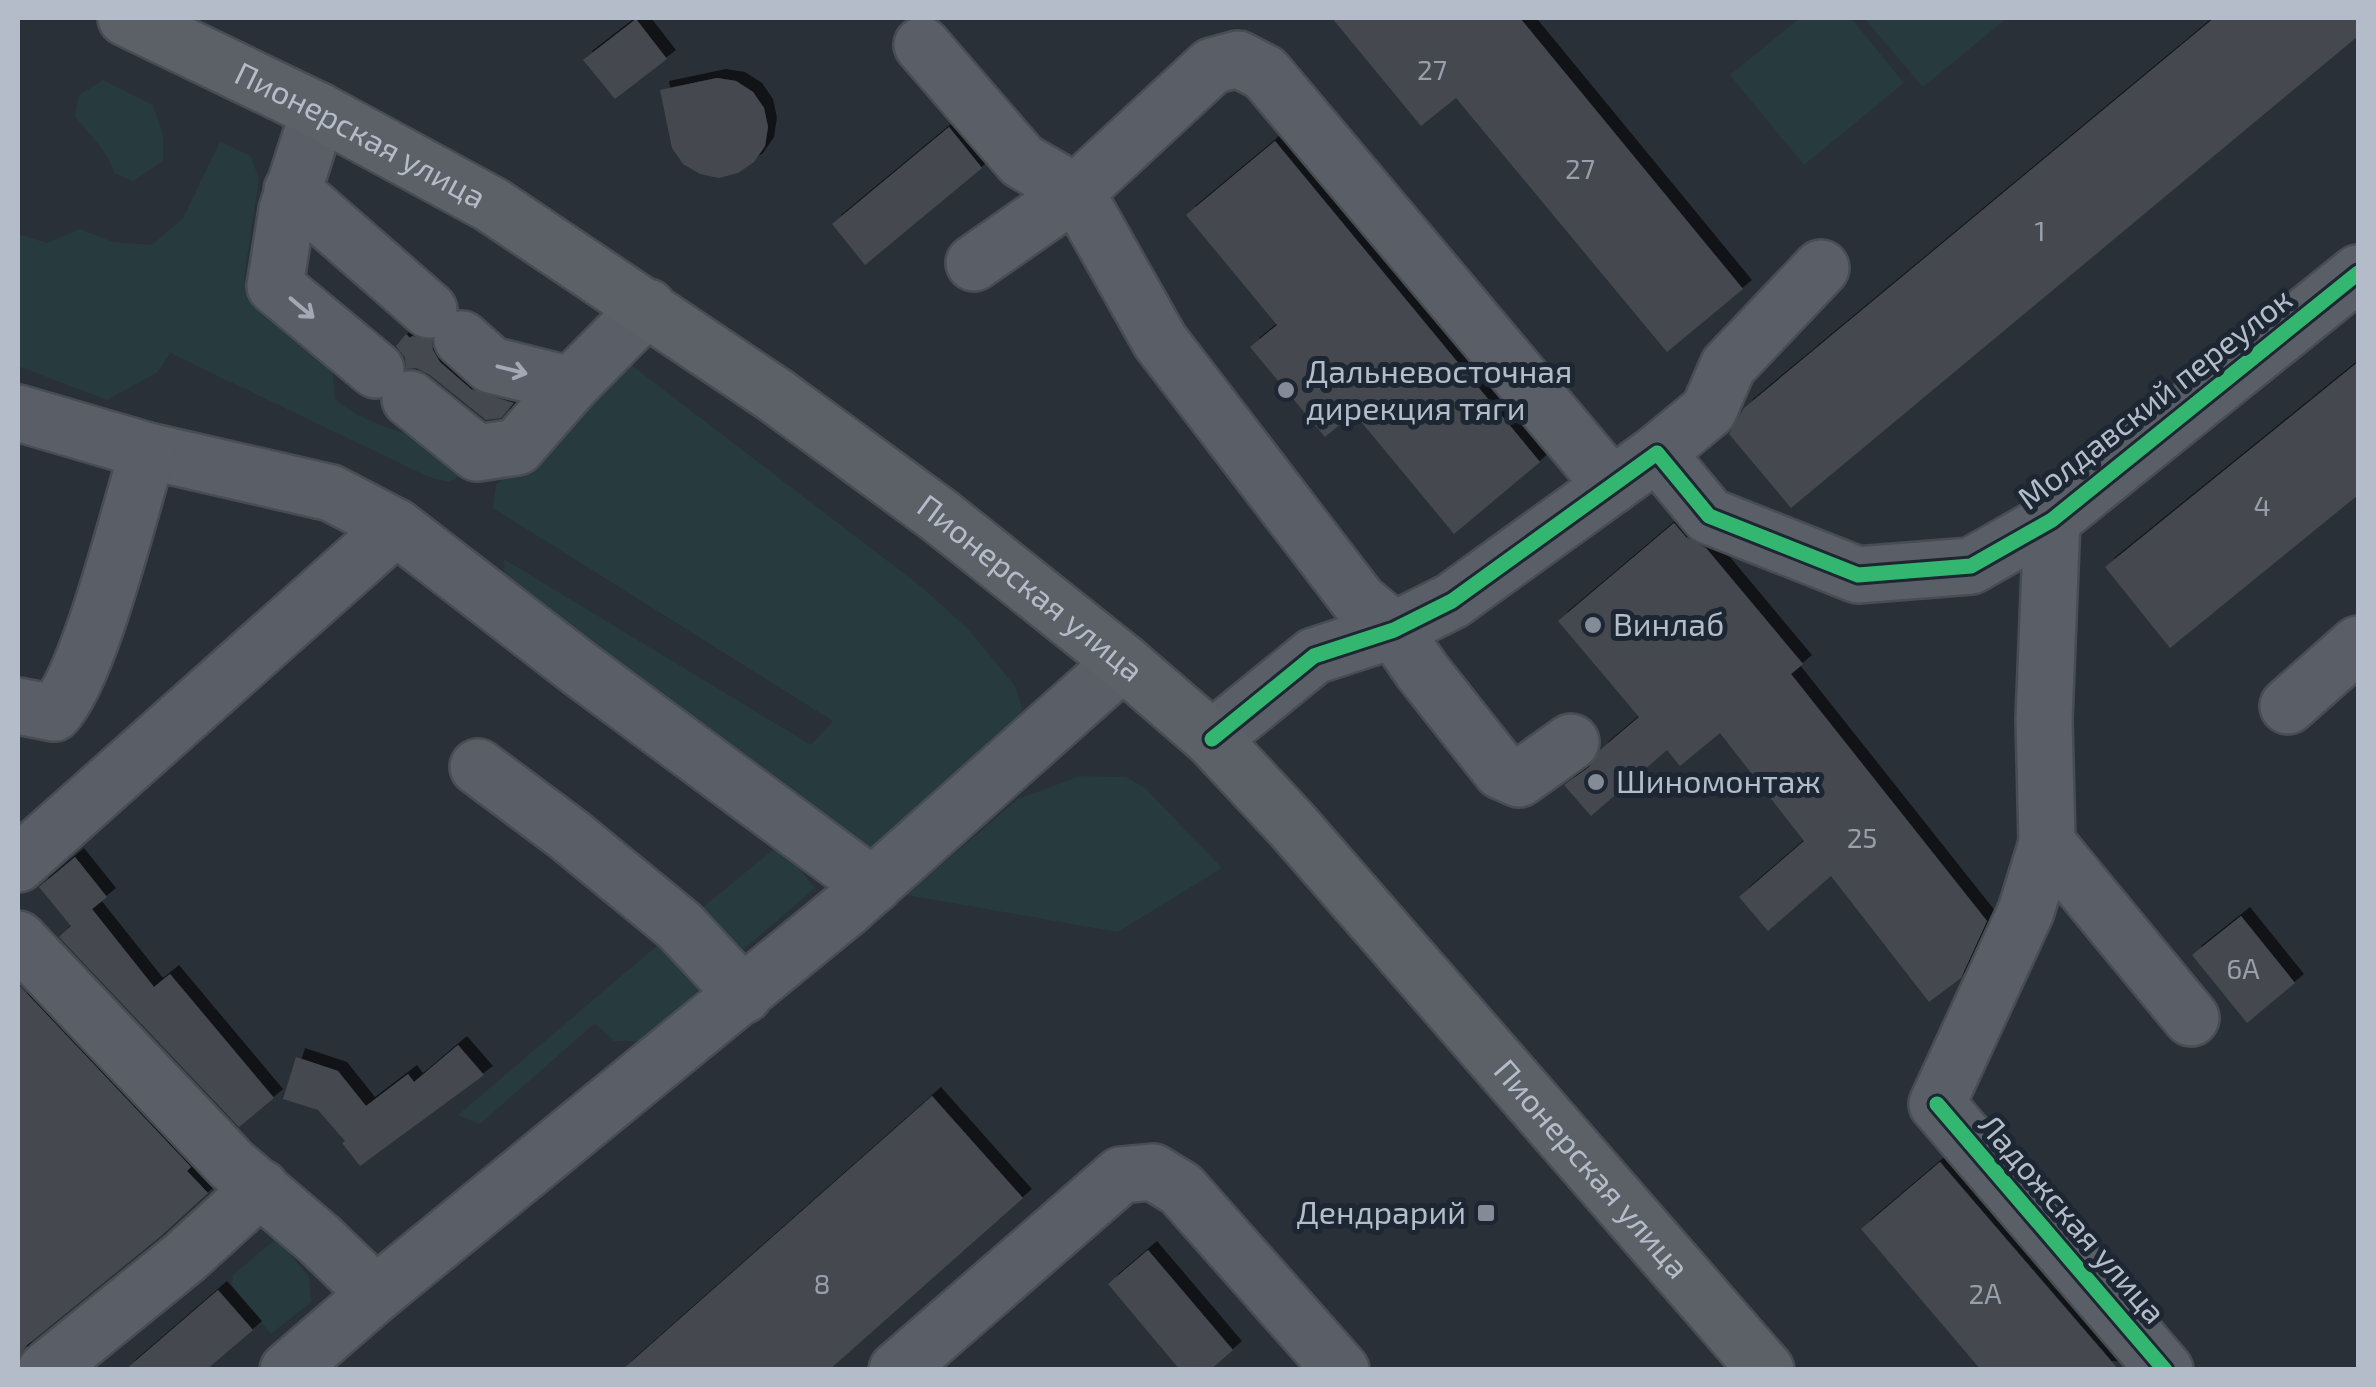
<svg xmlns="http://www.w3.org/2000/svg" width="2376" height="1387" viewBox="0 0 2376 1387" font-family="'Exo 2',sans-serif">
  <style>
    .green { fill: #273a3e }
    .building { fill: #444950; filter: url(#shadow) }
    .lines { fill: none; stroke-linecap: round; stroke-linejoin: round }
    .minor-casing { stroke: #484c53; stroke-width: 60 }
    .major-casing { stroke: #484c55; stroke-width: 60 }
    .minor { stroke: #5a5e66; stroke-width: 55 }
    .major { stroke: #5c6168; stroke-width: 55 }
    .cycleway-casing { stroke: #1d2633; stroke-width: 21 }
    .cycleway { stroke: #33b770; stroke-width: 15 }
    .oneway { stroke: #a2a9b5 }
    .poi-dot { fill: #848b96; stroke: #1d2633; stroke-width: 4 }
    .labels { text-anchor: middle; stroke-width: 10; stroke-linejoin: round; paint-order: stroke }
    .number-label { font-size: 28px; fill: #989fab }
    .street-label { font-size: 32px; fill: #b4bcc9; stroke: #1d2633 }
    .poi-label { font-size: 32px; fill: #b4bcc9; stroke: #1d2633; text-anchor: start }
  </style>
  <defs>
    <filter id="shadow"><feDropShadow dx="9" dy="-9" stdDeviation="0" flood-color="#0009"/></filter>
  </defs>
  <rect width="100%" height="100%" fill="#2a3038"/>
  <!-- green -->
  <g class="green">
    <path d="M 1800,18 L 1851,18 L 1904,83 L 1804,165 L 1730,75 Z"/>
    <path d="M 1864,18 L 2007,18 L 1923,87 Z"/>
    <path d="M 103,80 L 153,105 L 163,135 L 163,161 L 133,181 L 114,173 C 108,150 89,135 75,116 L 79,95 Z"/>
    <path d="M 220,142 L 251,156 L 259,179 L 244,278 L 251,302 L 296,343 L 332,362 L 335,399 C 373,432 423,431 462,461 L 460,476 L 449,482 L 429,477 L 170,353 L 158,372 L 107,400 L 18,366 L 18,234 L 47,243 L 80,229 L 113,242 L 152,245 L 183,218 Z"/>
    <path d="M 630,364 L 923,588 L 969,630 L 1015,686 L 1024,714 L 944,788 L 861,854 L 505,600 L 504,559 L 811,745 L 833,721 L 493,508 L 496,485 Z"/>
    <path d="M 1080,776 L 1126,777 L 1145,788 L 1222,868 L 1118,932 L 906,895 L 1018,799 Z"/>
    <path d="M 780,844 L 815,888 L 735,957 L 691,917 Z"/>
    <path d="M 660,943 L 698,990 L 645,1041 L 614,1041 L 595,1023 L 480,1124 L 458,1115 Z"/>
    <path d="M 277,1238 L 309,1277 L 311,1302 L 271,1334 L 232,1285 L 233,1275 Z"/>
  </g>
  <!-- building -->
  <g class="building">
    <path d="M 1332,18 L 1520,18 L 1743,289 L 1667,352 L 1456,98 L 1421,126 Z"/>
    <path d="M 2214,18 L 2358,18 L 2358,36 L 1791,508 L 1729,434 L 1744,408 Z"/>
    <path d="M 636,19 L 667,59 L 615,99 L 583,60 Z"/>
    <path d="M 717,78 L 736,81 L 753,92 L 764,108 L 768,127 L 765,146 L 754,162 L 738,173 L 719,178 L 700,174 L 683,164 L 672,148 L 660,90 Z"/>
    <path d="M 949,127 L 982,168 L 865,265 L 832,224 Z"/>
    <path d="M 1275,141 L 1540,462 L 1454,534 L 1354,413 L 1325,437 L 1250,347 L 1277,325 L 1186,215 Z"/>
    <path d="M 406,334 L 410,338 L 412,336 L 432,340 L 433,350 L 440,362 L 471,389 L 514,403 L 501,418 L 486,420 L 430,375 L 416,368 L 406,369 L 405,358 L 396,346 Z"/>
    <path d="M 2358,362 L 2358,495 L 2170,648 L 2105,567 Z"/>
    <path d="M 1674,523 L 1686,537 L 1706,548 L 1803,664 L 1791,674 L 1987,921 L 1961,978 L 1929,1002 L 1831,876 L 1768,931 L 1739,897 L 1804,841 L 1720,733 L 1680,766 L 1667,750 L 1591,816 L 1564,785 L 1589,767 L 1600,750 L 1639,717 L 1558,621 Z"/>
    <path d="M 75,857 L 107,897 L 92,909 L 154,987 L 170,974 L 274,1098 L 239,1127 L 59,937 L 71,926 L 39,887 Z"/>
    <path d="M 2241,916 L 2295,983 L 2247,1023 L 2192,955 Z"/>
    <path d="M 18,984 L 191,1167 L 187,1171 L 208,1193 L 161,1236 L 26,1346 L 18,1358 Z"/>
    <path d="M 458,1045 L 484,1075 L 360,1166 L 342,1143 L 345,1141 L 318,1110 L 283,1099 L 296,1057 L 338,1071 L 366,1106 L 408,1074 L 414,1082 Z"/>
    <path d="M 932,1096 L 1023,1198 L 829,1370 L 622,1370 Z"/>
    <path d="M 1940,1162 L 2119,1370 L 1981,1370 L 1861,1229 Z"/>
    <path d="M 1148,1250 L 1233,1350 L 1210,1370 L 1180,1370 L 1108,1284 Z"/>
    <path d="M 218,1290 L 253,1330 L 206,1370 L 125,1370 Z"/>
  </g>
  <g class="lines">
    <defs>
      <g id="minor">
        <path d="M 922,45 L 1022,161 L 1076,192 L 974,263"/>
        <path d="M 319,111 L 287,210 L 275,286 L 376,370"/>
        <path d="M 292,190 L 429,310"/>
        <path d="M 462,339 L 491,365 L 571,385"/>
        <path d="M 410,399 L 477,453 L 517,447 L 571,385 L 648,307"/>
        <path d="M 18,413 L 148,451 L 331,493 L 396,527 L 580,669 L 873,886"/>
        <path d="M 1657,453 L 1709,410 L 1728,366 L 1821,268"/>
        <path d="M 18,706 L 54,713 C 90,676 130,508 148,451"/>
        <path d="M 2288,706 L 2358,644"/>
        <path d="M 1212,739 L 1314,656 L 1394,630 L 1452,601 L 1657,453 L 1709,516 L 1858,575 L 1971,566 L 2052,520 L 2358,273"/>
        <path d="M 1571,742 L 1519,779 L 1501,771 L 1422,671 L 1394,630 L 1359,601 L 1160,341 L 1076,192 L 1212,66 L 1238,59 L 1265,73 L 1612,486"/>
        <path d="M 478,767 L 568,834 L 680,926 L 744,995"/>
        <path d="M 2047,843 L 2044,719 L 2052,520"/>
        <path d="M 18,864 L 396,527"/>
        <path d="M 18,939 L 232,1165 L 319,1239 L 376,1294"/>
        <path d="M 46,1370 L 184,1258 L 261,1188"/>
        <path d="M 288,1370 L 376,1294 L 846,909 L 1123,662"/>
        <path d="M 897,1370 L 1121,1175 L 1153,1172 L 1181,1189 L 1341,1370"/>
        <path d="M 2165,1370 L 1937,1104 L 2026,911 L 2047,843 L 2191,1018"/>
      </g>
      <g id="major">
        <path id="s1" d="M 126,18 L 319,111 L 492,205 L 775,395 L 940,516 L 1123,662 L 1212,739 L 1292,825 L 1766,1370"/>
      </g>
    </defs>
    <!-- minor casing -->
    <use href="#minor" class="minor-casing"/>
    <!-- major casing -->
    <use href="#major" class="major-casing"/>
    <!-- minor -->
    <use href="#minor" class="minor"/>
    <!-- major -->
    <use href="#major" class="major"/>
    <defs>
      <g id="cycleway">
        <path d="M 1212,739 L 1314,656 L 1394,630 L 1452,601 L 1657,453 L 1709,516 L 1858,575 L 1971,566 L 2052,520 L 2358,273"/>
        <path d="M 1937,1104 L 2165,1370"/>
      </g>
    </defs>
    <!-- cycleway casing -->
    <use href="#cycleway" class="cycleway-casing"/>
    <!-- cycleway -->
    <use href="#cycleway" class="cycleway"/>
  </g>
  <!-- one-way arrows -->
  <defs><path id="oneway-shaft" d="M-6 0H5M1.5-3L5.5 0L1.5 3" fill="none" stroke-width="1.6" stroke-linecap="round" stroke-linejoin="round" transform="scale(2.5)"/></defs>
  <g class="oneway">
    <use href="#oneway-shaft" transform="translate(302 308) rotate(40)"/>
    <use href="#oneway-shaft" transform="translate(512 370) rotate(14)"/>
  </g>
  <!-- markers -->
  <g class="poi-dot">
    <circle cx="1286" cy="390" r="10"/>
    <circle cx="1593" cy="625" r="10"/>
    <circle cx="1596" cy="782" r="10"/>
    <rect x="1476" y="1203" width="20" height="20" rx="5"/>
  </g>
  <g class="labels">
    <!-- number labels -->
    <g class="number-label">
      <text x="1432" y="80">27</text>
      <text x="1580" y="179">27</text>
      <text x="2040" y="241">1</text>
      <text x="2262" y="516">4</text>
      <text x="1862" y="848">25</text>
      <text x="2243" y="979">6А</text>
      <text x="822" y="1294">8</text>
      <text x="1985" y="1304">2А</text>
    </g>
    <!-- street labels -->
    <g class="street-label">
      <text dy="11" stroke="none"><textPath href="#s1" startOffset="262">Пионерская улица</textPath></text>
      <text transform="translate(2155 399) rotate(-38)" y="11">Молдавский переулок</text>
      <text dy="11" stroke="none"><textPath href="#s1" startOffset="1072">Пионерская улица</textPath></text>
      <text dy="11" stroke="none"><textPath href="#s1" startOffset="1882">Пионерская улица</textPath></text>
      <text transform="translate(2072 1219) rotate(49)" y="11">Ладожская улица</text>
    </g>
    <!-- poi labels -->
    <g class="poi-label">
      <text x="1306" y="383">Дальневосточная<tspan x="1306" dy="37">дирекция тяги</tspan></text>
      <text x="1613" y="636">Винлаб</text>
      <text x="1616" y="793">Шиномонтаж</text>
      <text x="1466" y="1224" text-anchor="end">Дендрарий</text>
    </g>
  </g>
  <!-- border -->
  <rect width="2376" height="1387" fill="none" stroke="#b4bcc9" stroke-width="40"/>
</svg>
